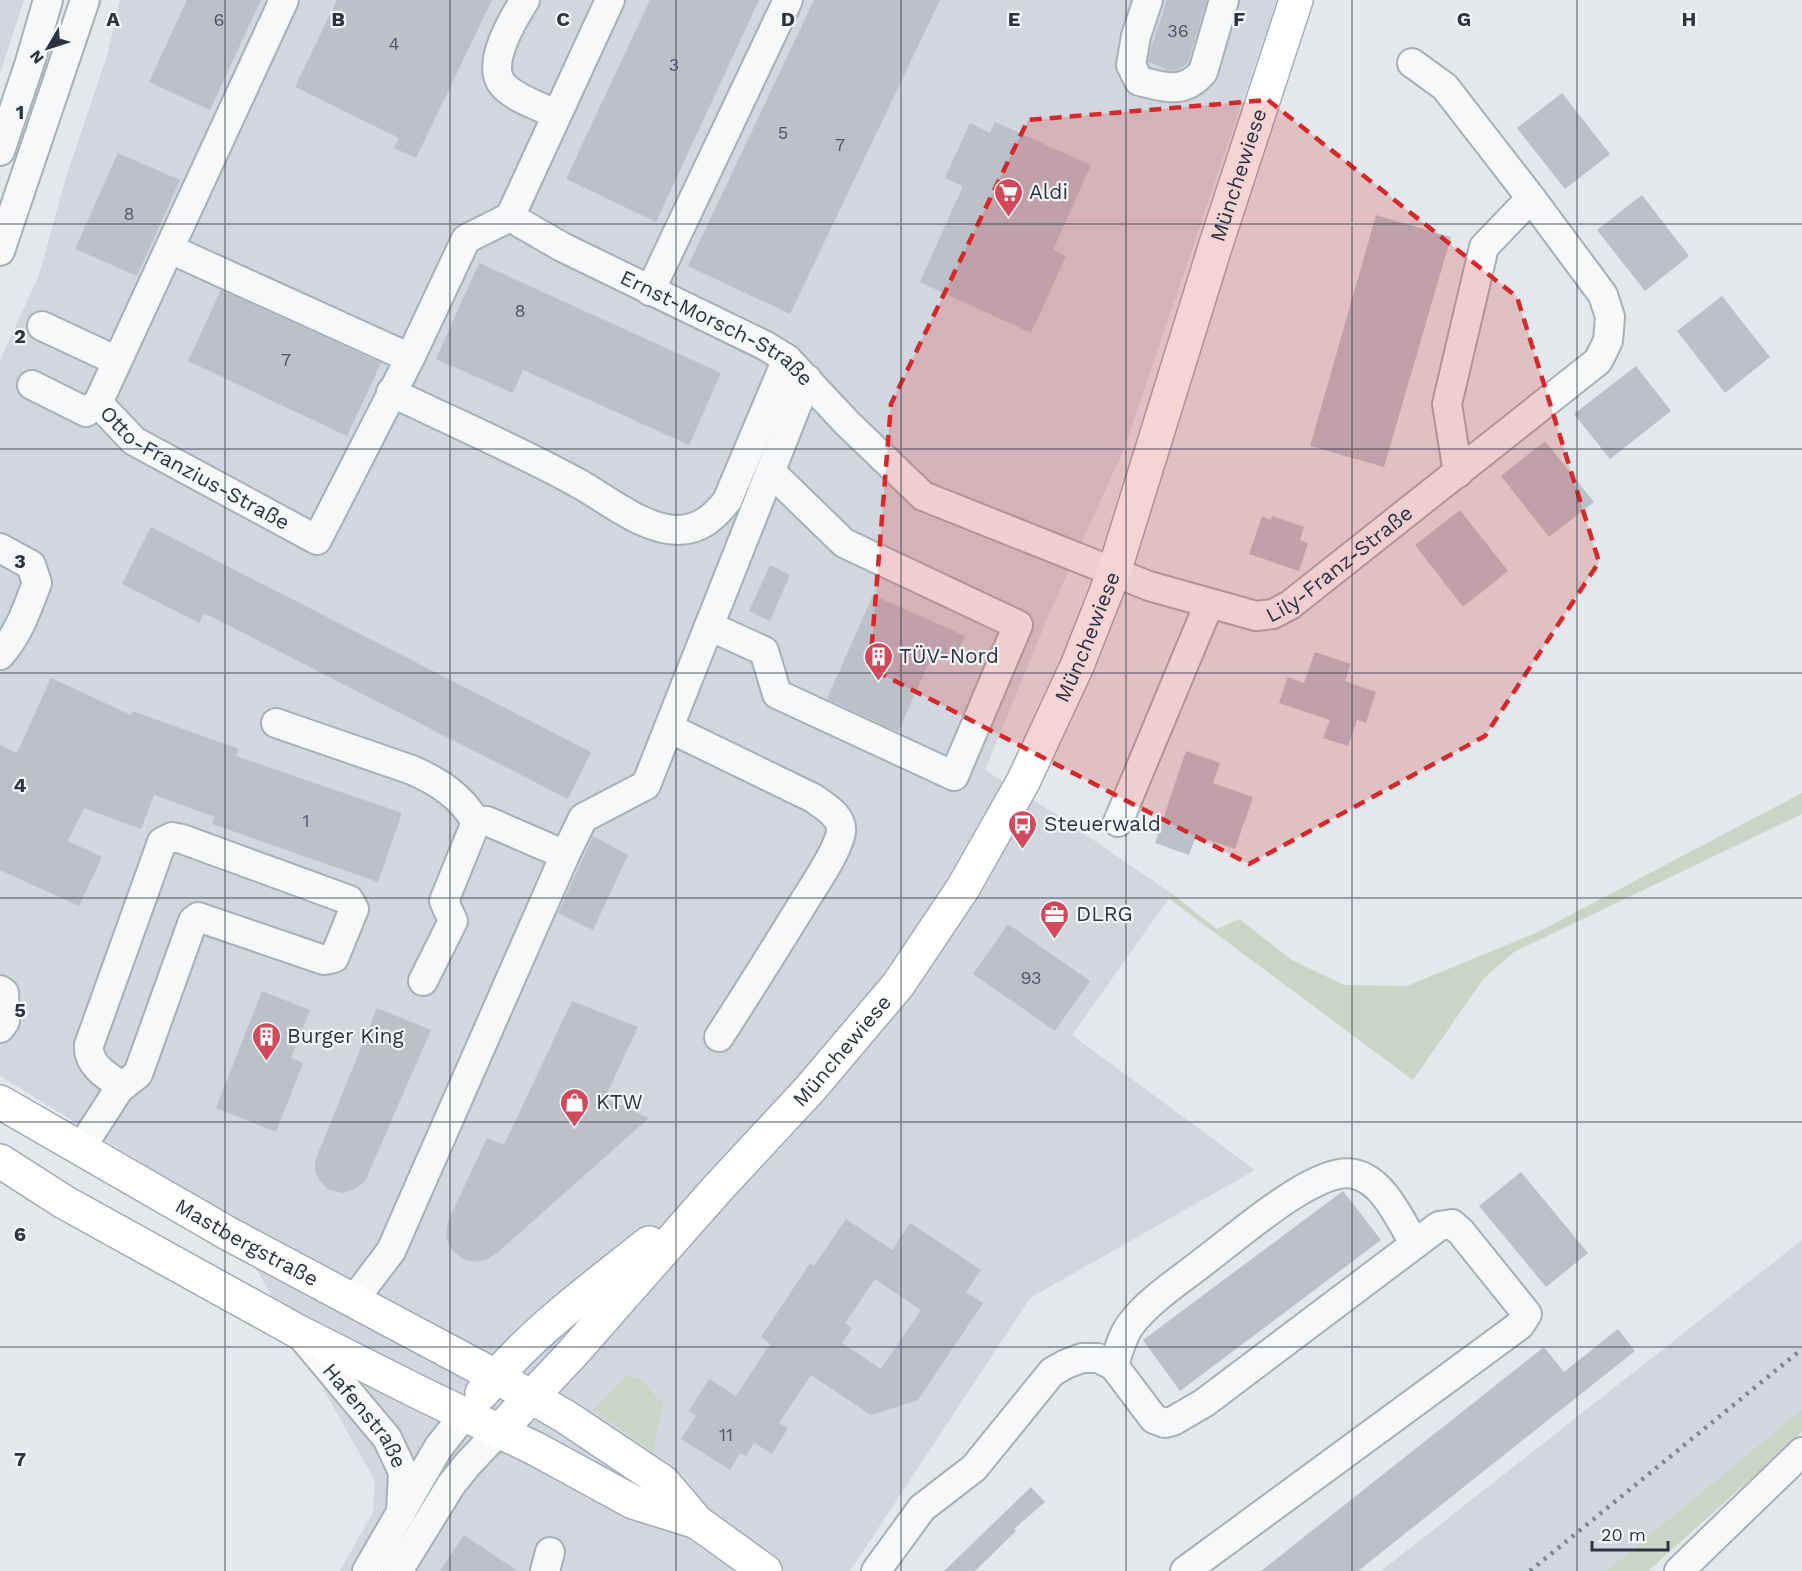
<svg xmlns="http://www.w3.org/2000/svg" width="1802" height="1571" viewBox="0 0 1802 1571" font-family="'Work Sans',sans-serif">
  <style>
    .built { fill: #d2d6de }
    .green { fill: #c9d6c5 }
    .building { fill: #bbc0ca; fill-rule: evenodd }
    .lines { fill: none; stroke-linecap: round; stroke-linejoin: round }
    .minor-casing { stroke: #a9aeb7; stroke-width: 32 }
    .major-casing { stroke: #a3abb8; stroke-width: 36 }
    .minor { stroke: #f7f8fa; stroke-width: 28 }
    .major { stroke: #fff; stroke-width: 33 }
    .rail { stroke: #7d8696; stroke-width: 4.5; stroke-dasharray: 3 6; stroke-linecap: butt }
    .marked { fill: #d62828; fill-opacity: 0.2; stroke: #d62828; stroke-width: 4.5; stroke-dasharray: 12 8; stroke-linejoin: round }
    .grid { fill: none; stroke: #2b3445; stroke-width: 1.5; stroke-opacity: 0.55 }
    .labels { text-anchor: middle; stroke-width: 4.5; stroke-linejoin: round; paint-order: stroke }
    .number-label { font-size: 18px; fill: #4f5766 }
    .street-label { font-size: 21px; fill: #2b3445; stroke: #f4f6f9 }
    .poi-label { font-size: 21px; fill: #2b3445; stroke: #f4f6f9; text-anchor: start }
    .grid-label { font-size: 20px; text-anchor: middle; font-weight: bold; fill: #2b3445; stroke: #f4f6f9; stroke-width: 4.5; stroke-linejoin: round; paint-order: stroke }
  </style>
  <rect width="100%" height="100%" fill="#e4e7ec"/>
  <!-- built -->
  <g class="built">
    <path d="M 0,0 L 24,0 L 0,74 Z"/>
    <path d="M 120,0 L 1277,0 L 1124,449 L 1049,614 L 985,770 L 1057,815 L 1172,894 L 1072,1035 L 1255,1170 L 1030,1298 L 850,1571 L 340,1571 L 373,1512 L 375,1481 L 226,1215 L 0,1076 L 0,360 L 39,275 L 67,174 L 107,56 Z"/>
    <path d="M 1802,1240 L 1802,1409 L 1606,1571 L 1381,1571 Z"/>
  </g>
  <!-- green -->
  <g class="green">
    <path d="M 1802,793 L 1802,814 L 1514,952 L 1484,978 L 1413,1080 L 1168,898 L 1172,894 L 1217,929 L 1239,919 L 1292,960 L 1344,985 L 1407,986 L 1538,932 Z"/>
    <path d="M 626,1376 L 639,1378 L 663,1404 L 653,1452 L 594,1410 Z"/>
    <path d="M 1802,1409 L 1802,1432 L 1773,1459 L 1648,1571 L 1606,1571 Z"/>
  </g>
  <!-- building -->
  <g class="building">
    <path d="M 187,0 L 261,0 L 210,110 L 149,82 Z"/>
    <path d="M 337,0 L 492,0 L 416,158 L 394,148 L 399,138 L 295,87 Z"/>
    <path d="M 650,0 L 759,0 L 656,222 L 566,179 Z"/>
    <path d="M 814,0 L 940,0 L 790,314 L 688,266 Z"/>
    <path d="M 1167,0 L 1207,0 L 1188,63 L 1177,70 L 1171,71 L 1148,62 L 1151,48 Z"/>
    <path d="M 1562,93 L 1610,154 L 1565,189 L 1517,128 Z"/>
    <path d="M 995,122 L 1091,165 L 1053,250 L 1066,256 L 1031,333 L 920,282 L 963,186 L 945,178 L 970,123 L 990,133 Z"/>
    <path d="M 118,153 L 180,180 L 137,276 L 75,249 Z"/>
    <path d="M 1642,195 L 1689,256 L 1645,291 L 1597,230 Z"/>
    <path d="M 1376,215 L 1451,237 L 1384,467 L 1310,446 Z"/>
    <path d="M 479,263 L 721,373 L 689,445 L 523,370 L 513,393 L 436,359 Z"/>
    <path d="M 221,290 L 381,363 L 347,436 L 188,361 Z"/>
    <path d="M 1722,296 L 1770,357 L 1725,393 L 1677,331 Z"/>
    <path d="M 1636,366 L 1671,411 L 1610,459 L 1574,414 Z"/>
    <path d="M 1545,441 L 1594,502 L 1549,537 L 1501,476 Z"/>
    <path d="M 1460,510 L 1508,571 L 1463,607 L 1415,545 Z"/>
    <path d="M 1262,516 L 1271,520 L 1272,516 L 1304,527 L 1300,540 L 1308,543 L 1299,571 L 1249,554 Z"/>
    <path d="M 151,527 L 591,752 L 568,799 L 204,613 L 199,623 L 122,584 Z"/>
    <path d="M 770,565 L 790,575 L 770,621 L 749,611 Z"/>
    <path d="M 873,595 L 965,636 L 954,659 L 934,651 L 898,732 L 827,699 Z"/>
    <path d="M 1315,652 L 1351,664 L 1345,681 L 1376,692 L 1366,723 L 1357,720 L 1348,746 L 1323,738 L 1330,720 L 1279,703 L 1288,677 L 1304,683 Z"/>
    <path d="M 51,678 L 131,715 L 132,711 L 239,749 L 236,756 L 402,813 L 378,882 L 212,824 L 215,817 L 154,795 L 141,829 L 84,808 L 68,841 L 102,857 L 79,906 L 0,870 L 0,745 L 17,753 Z"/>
    <path d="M 1186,751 L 1220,763 L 1213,783 L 1253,797 L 1235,849 L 1196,836 L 1189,855 L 1155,843 Z"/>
    <path d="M 593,836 L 628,855 L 593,930 L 558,913 Z"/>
    <path d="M 1008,924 L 1090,981 L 1055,1031 L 973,974 Z"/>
    <path d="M 262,991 L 310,1010 L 291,1058 L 303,1063 L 276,1132 L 216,1108 Z"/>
    <path d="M 572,1001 L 638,1027 L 605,1098 L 649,1118 L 497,1253 L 486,1260 L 474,1262 L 463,1259 L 452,1250 L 446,1237 L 448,1221 L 487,1138 L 504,1145 Z"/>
    <path d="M 377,1008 L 431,1030 L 365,1181 L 355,1189 L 342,1193 L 328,1189 L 320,1181 L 315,1171 L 315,1161 Z"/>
    <path d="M 1521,1172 L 1588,1253 L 1546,1287 L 1479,1206 Z"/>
    <path d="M 1343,1191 L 1381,1240 L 1180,1391 L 1143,1340 Z"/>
    <path d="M 846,1219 L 892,1250 L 910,1223 L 981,1270 L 966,1292 L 983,1303 L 918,1400 L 871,1415 L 811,1375 L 779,1423 L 788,1428 L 772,1454 L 754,1443 L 746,1456 L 740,1453 L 730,1470 L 681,1439 L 696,1416 L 689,1411 L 709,1379 L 736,1396 L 770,1344 L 761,1337 L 810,1263 L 814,1266 ZM 875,1279 L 921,1310 L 881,1369 L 842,1343 L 852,1328 L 845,1323 Z"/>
    <path d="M 1618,1329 L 1635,1351 L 1358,1571 L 1261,1571 L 1544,1347 L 1564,1372 Z"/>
    <path d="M 1031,1487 L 1045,1502 L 1014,1529 L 1016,1531 L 975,1571 L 944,1571 Z"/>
    <path d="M 464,1535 L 518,1571 L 440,1571 Z"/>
  </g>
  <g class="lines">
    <defs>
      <g id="minor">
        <path d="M 525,0 C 513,19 485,65 503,85 C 514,98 541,107 556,114"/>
        <path id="s1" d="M 610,0 L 510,217 L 562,247 L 764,345 L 787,359 L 847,423 L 923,496 L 1149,586 L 1256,616 L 1273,614 L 1290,605 L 1598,361 L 1608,341 L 1610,317 L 1603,295 L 1531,198 L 1445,87 L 1412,63"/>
        <path d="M 1148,0 L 1136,36 L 1131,65 L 1139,81 C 1165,87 1183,95 1203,72 L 1224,0"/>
        <path d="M 0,151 L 30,62 L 48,0"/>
        <path d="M 170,249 L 410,358"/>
        <path d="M 0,251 L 85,0"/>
        <path d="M 650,291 L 788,0"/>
        <path d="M 42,326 L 117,361"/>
        <path d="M 32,385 L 86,412 L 98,403 L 284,0"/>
        <path d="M 391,392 C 452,422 516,449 576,482 C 606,498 643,530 678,530 C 700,530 714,517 727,501 L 787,359"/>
        <path id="s2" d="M 98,403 L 134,441 L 317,540 L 410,358 L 466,239 L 510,217"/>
        <path d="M 1458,473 L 1447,404 L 1484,247 L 1531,198"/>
        <path d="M 0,548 L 31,565 L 37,583 C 27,609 19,634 0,655"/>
        <path d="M 709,626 L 764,651 L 777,694 L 954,776 L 1018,625 L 844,543 L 771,472"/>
        <path d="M 276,723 L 412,770 C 439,782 461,796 476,822"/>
        <path d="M 669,728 L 813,798 C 824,806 843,816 841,832 C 838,850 817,881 807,897 C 778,944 749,991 719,1037"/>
        <path d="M 1118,822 L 1209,604"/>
        <path d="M 423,981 L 453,921 L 444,901 L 476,822 L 487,821 L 565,855"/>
        <path d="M 0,990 L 4,993 L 5,1021 L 0,1028"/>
        <path d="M 81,1148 L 119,1089 L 138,1074 L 193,921 L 198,917 L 324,960 L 334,958 L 354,909 L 349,900 L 182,839 L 172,837 L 162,842 L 89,1045 C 87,1065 108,1077 122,1086"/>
        <path d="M 353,1301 L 391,1251 L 565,855 L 583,818 L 646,785 L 807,379"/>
        <path id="s3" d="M 299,1333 L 387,1438 L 403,1472 L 401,1513"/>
        <path d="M 1114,1366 C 1118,1352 1122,1336 1131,1324 C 1151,1298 1181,1280 1207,1259 C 1237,1237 1317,1165 1354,1174 C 1384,1180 1400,1221 1415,1244"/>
        <path d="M 367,1571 L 438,1448 L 464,1415"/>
        <path d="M 398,1571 L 451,1485 L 467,1465 L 499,1431"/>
        <path d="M 545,1571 L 550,1552"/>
        <path d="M 876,1571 L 922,1508 L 974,1468 L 1052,1372 L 1066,1364 L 1082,1358 L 1098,1358 L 1114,1366 L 1154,1419 L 1165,1423 L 1173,1421 L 1204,1403 L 1439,1226 L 1452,1224 L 1461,1232 L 1527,1314 L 1520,1325 L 1185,1571"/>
        <path d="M 1679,1571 L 1802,1452"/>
      </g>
      <g id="major">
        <path id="s4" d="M 0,1102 L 229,1234 L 495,1376 L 566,1417 L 663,1482 L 697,1522 L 765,1571"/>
        <path d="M 0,1161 L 64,1202 L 297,1331 L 416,1391 L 536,1449 L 633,1502 L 697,1522"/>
        <path d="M 482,1393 C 529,1334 590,1290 649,1243"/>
        <path id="s5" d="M 499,1431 L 570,1356 L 718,1188 L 810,1089 L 898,985 L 963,888 L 1023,782 L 1077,666 L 1114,572 L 1216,244 L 1296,0"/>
      </g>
    </defs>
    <!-- minor casing -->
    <use href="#minor" class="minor-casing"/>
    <!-- major casing -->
    <use href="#major" class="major-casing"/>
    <!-- minor -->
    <use href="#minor" class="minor"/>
    <!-- major -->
    <use href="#major" class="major"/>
    <!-- rail -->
    <path class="rail" d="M 1530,1571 L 1802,1349"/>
  </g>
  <!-- marked area -->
  <path class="marked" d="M 1268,100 L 1517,297 L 1599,562 L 1485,736 L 1249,864 L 870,668 L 891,404 L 1028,120 Z"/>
  <!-- grid -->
  <path class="grid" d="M 225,0 L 225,1571M 450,0 L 450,1571M 676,0 L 676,1571M 901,0 L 901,1571M 1126,0 L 1126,1571M 1352,0 L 1352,1571M 1577,0 L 1577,1571M 0,224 L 1802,224M 0,449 L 1802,449M 0,673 L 1802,673M 0,898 L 1802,898M 0,1122 L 1802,1122M 0,1347 L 1802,1347"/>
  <!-- icons -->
  <defs>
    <symbol id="supermarket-pin" viewBox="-11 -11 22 30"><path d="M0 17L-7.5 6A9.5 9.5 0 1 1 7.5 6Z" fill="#d1495b" stroke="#f4f6f9"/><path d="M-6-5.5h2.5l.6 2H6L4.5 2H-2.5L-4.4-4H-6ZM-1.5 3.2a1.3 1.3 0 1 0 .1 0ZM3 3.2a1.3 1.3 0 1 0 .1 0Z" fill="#fff"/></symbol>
    <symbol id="building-pin" viewBox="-11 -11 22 30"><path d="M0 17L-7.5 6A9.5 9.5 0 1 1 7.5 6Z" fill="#d1495b" stroke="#f4f6f9"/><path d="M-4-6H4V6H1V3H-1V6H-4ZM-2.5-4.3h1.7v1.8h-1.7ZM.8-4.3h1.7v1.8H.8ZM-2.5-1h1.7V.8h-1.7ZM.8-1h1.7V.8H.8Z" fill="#fff"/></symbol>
    <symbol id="bus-pin" viewBox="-11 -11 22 30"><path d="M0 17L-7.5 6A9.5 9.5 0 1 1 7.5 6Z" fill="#d1495b" stroke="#f4f6f9"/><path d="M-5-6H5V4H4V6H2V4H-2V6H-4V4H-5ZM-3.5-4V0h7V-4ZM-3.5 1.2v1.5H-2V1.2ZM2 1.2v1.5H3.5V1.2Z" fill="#fff"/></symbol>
    <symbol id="office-pin" viewBox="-11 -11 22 30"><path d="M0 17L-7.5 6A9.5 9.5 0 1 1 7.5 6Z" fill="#d1495b" stroke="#f4f6f9"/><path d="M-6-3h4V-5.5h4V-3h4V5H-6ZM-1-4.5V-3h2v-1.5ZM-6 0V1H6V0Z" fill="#fff"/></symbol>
    <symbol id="shop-pin" viewBox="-11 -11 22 30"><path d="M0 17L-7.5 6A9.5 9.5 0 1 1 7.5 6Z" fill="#d1495b" stroke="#f4f6f9"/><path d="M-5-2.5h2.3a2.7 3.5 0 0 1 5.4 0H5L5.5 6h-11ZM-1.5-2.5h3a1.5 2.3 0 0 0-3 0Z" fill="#fff"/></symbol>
  </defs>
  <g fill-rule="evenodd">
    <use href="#supermarket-pin" x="992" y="176" width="33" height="45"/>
    <use href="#building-pin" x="862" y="640" width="33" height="45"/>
    <use href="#bus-pin" x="1006" y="808" width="33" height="45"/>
    <use href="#office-pin" x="1038" y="898" width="33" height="45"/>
    <use href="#building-pin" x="250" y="1020" width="33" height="45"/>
    <use href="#shop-pin" x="558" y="1086" width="33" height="45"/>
  </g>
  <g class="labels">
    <!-- number labels -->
    <g class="number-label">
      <text x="219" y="26">6</text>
      <text x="1178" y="37">36</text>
      <text x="394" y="50">4</text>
      <text x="674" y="71">3</text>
      <text x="783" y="139">5</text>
      <text x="840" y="151">7</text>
      <text x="129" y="220">8</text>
      <text x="520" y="317">8</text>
      <text x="286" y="366">7</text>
      <text x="306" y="827">1</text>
      <text x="1031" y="984">93</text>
      <text x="726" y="1441">11</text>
    </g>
    <!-- street labels -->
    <g class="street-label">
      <text dy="7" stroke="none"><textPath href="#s5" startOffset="1482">Münchewiese</textPath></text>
      <text dy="7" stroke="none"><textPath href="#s1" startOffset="474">Ernst-Morsch-Straße</textPath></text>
      <text dy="7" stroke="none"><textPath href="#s2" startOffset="118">Otto-Franzius-Straße</textPath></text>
      <text dy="7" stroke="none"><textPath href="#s1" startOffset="1198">Lily-Franz-Straße</textPath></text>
      <text dy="7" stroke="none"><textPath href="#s5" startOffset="996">Münchewiese</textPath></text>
      <text dy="7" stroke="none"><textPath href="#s5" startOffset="512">Münchewiese</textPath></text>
      <text dy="7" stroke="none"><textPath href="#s4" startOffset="284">Mastbergstraße</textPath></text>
      <text dy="7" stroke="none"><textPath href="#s3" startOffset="106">Hafenstraße</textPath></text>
    </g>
    <!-- poi labels -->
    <g class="poi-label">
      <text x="1029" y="199">Aldi</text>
      <text x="899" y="663">TÜV-Nord</text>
      <text x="1044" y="831">Steuerwald</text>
      <text x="1076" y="921">DLRG</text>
      <text x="287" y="1043">Burger King</text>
      <text x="596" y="1109">KTW</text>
    </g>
  </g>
  <g class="grid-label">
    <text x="113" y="26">A</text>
    <text x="338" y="26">B</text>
    <text x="563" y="26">C</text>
    <text x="788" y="26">D</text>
    <text x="1014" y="26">E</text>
    <text x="1239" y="26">F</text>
    <text x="1464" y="26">G</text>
    <text x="1689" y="26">H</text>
    <text x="20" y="119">1</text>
    <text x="20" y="343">2</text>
    <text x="20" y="568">3</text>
    <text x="20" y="792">4</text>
    <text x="20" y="1017">5</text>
    <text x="20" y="1241">6</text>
    <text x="20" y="1466">7</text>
  </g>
  <!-- north arrow -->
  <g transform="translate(48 48) rotate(231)" stroke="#f4f6f9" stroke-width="4.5" paint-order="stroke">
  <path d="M0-4.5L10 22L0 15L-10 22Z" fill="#2b3445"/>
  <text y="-9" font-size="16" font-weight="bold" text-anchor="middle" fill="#2b3445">N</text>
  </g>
  <!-- scale -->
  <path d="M1592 1541v9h76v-9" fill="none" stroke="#2b3445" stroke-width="3"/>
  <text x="1601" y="1541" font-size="18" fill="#2b3445" stroke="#f4f6f9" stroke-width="4.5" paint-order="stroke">20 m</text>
</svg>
